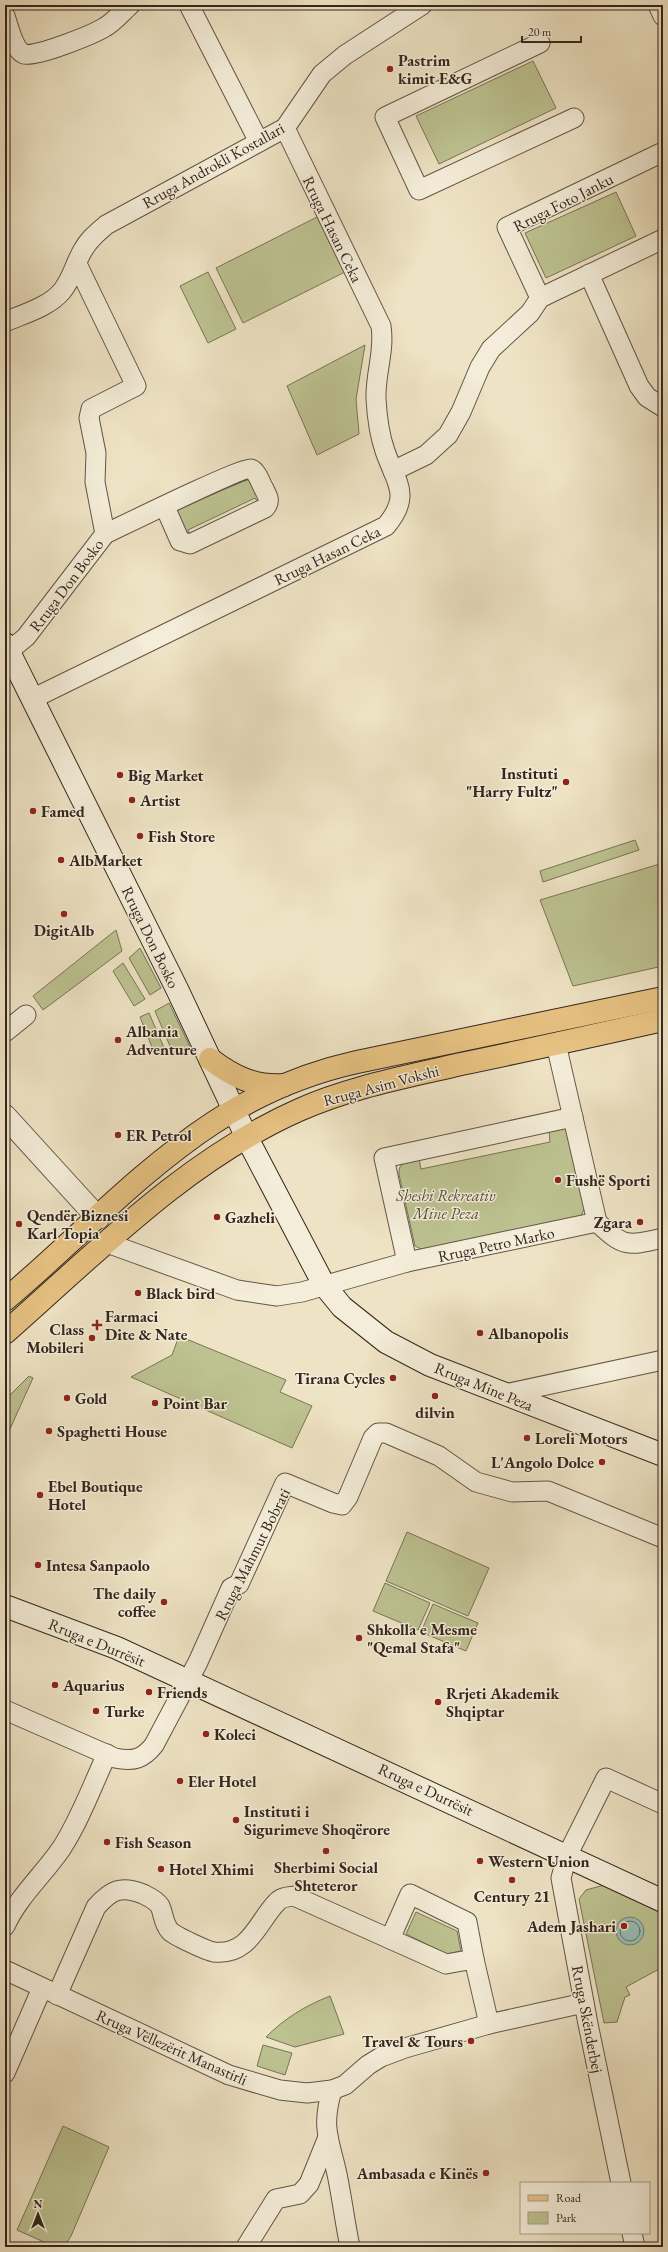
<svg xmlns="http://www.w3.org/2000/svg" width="668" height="2252" viewBox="0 0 668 2252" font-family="'EB Garamond',serif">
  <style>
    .green { fill: #bdc291; stroke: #787457 }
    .water { fill: #99beb6; stroke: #718179 }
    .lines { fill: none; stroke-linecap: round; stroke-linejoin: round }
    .shore { stroke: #66726a; stroke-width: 1 }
    .minor-casing { stroke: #625547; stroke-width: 21 }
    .tertiary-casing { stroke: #625547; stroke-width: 24 }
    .secondary-casing { stroke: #34261d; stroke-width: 24 }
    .primary-casing { stroke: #34261d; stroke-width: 24 }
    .minor { stroke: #f4edd9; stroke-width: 19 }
    .tertiary { stroke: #f4edd9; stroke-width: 22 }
    .secondary { stroke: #f4edd9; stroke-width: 22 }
    .primary { stroke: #e7c282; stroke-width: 22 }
    .poi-dot { fill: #8f2418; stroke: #f4edd9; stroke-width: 1.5 }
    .labels { text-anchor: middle; stroke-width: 3; stroke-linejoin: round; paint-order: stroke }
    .poi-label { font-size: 16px; font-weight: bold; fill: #34261d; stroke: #f4edd9; text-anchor: start }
    .street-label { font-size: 16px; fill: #34261d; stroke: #f4edd9 }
    .park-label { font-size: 16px; font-style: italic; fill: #564d3a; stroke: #f4edd9 }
  </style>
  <rect width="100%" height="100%" fill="#eee3c4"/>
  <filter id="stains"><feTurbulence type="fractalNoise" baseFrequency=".005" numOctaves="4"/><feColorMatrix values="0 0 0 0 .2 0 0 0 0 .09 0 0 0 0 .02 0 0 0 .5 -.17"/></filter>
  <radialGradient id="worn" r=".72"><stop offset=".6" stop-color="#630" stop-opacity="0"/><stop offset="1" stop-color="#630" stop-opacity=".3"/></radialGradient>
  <!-- green -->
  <g class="green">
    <path d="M 533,61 L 556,108 L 439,164 L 416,116 Z"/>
    <path d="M 616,192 L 636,236 L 546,278 L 525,233 Z"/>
    <path d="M 317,217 L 345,272 L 243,323 L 216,268 Z"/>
    <path d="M 208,272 L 236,329 L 208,343 L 180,286 Z"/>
    <path d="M 365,345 L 356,399 L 359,434 L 317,455 L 287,386 Z"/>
    <path d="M 251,476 L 263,500 L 259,504 L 255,498 L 188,530 L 191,537 L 189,538 L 176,514 L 178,510 Z"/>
    <path d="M 635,840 L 639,850 L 543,882 L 540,871 Z"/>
    <path d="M 663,863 L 663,966 L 573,986 L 540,900 Z"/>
    <path d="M 116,930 L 122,951 L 43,1010 L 33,996 Z"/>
    <path d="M 140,948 L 161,988 L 150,995 L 129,958 Z"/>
    <path d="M 123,963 L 145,999 L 134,1006 L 113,971 Z"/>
    <path d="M 169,1003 L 191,1049 L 173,1053 L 155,1011 Z"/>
    <path d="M 149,1013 L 165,1050 L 154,1052 L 140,1017 Z"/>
    <path d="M 564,1128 L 566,1129 L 585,1207 L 581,1216 L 423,1250 L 415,1246 L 399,1174 C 398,1161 409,1161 419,1158 L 421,1169 L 550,1142 L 549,1131 Z"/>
    <path d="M 179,1336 L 286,1380 L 280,1392 L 312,1406 L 292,1448 L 131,1377 L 172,1355 Z"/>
    <path d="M 29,1376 L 33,1378 L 5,1440 L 5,1400 Z"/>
    <path d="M 407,1532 L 489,1568 L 468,1616 L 386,1581 Z"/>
    <path d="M 385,1583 L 430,1603 L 418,1630 L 373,1611 Z"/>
    <path d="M 433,1604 L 478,1623 L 466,1651 L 421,1632 Z"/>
    <path d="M 604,1885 L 663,1913 L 663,1967 L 626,1987 L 630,1995 L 625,1997 L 617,2022 L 604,2023 L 579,1899 L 586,1890 Z"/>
    <path d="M 416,1912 L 457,1931 L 461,1951 L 447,1954 L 406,1934 Z"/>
    <path d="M 330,1996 L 344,2034 L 295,2047 L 266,2037 C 285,2018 305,2006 330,1996 Z"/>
    <path d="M 263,2045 L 292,2053 L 285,2075 L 257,2066 Z"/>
    <path d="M 63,2126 L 109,2147 L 71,2236 L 64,2247 L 55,2247 L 17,2230 Z"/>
  </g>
  <!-- water -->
  <circle class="water" cx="630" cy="1931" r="14"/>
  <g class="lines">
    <!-- shore -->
    <circle class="shore" cx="630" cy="1931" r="10"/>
    <defs>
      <g id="minor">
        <path d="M 189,5 L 259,142"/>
        <path d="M 658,5 L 663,16"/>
        <path d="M 5,16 C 9,27 13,49 24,54 C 35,58 94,34 105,27 C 114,22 122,12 130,5"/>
        <path d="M 540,43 L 385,117 L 419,190 L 574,118"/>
        <path d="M 589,274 L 639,386 L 647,397 L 663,407"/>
        <path d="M 540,298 L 507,227 L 663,152"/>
        <path d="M 5,322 C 23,314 49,307 62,291 C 72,279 75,263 83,250 C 89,239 97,233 106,225 L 285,128 L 322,74 L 345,55 L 422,5"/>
        <path d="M 393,471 L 426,455 L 448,435 L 461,412 L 480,367 L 491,349 L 530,313 L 540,298 L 663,239"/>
        <path d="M 105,534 C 122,526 242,467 251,469 C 257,471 261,484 264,489 C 268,497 271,501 265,508 L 190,544 L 180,541 L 165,507"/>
        <path d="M 9,651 L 26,637 L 105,534 L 95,482 L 96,453 L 89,418 L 91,409 L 136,386 L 77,264"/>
        <path d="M 32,699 L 386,526 C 412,495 396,483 385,451 C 379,434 377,417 376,399 C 375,374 385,351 381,326 L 285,128"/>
        <path d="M 5,1032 L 26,1015"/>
        <path d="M 556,1044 L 597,1222"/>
        <path d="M 597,1222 C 624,1248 628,1246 663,1238"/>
        <path d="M 107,1243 L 237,1290 L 277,1296 L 302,1292 L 407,1262 L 597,1222"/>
        <path d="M 407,1262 L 384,1158 L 573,1117"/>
        <path d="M 505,1394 L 663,1360"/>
        <path d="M 5,1710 L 115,1758 C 133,1762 143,1759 154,1745 L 198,1662 L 231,1588 L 239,1584 L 285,1483 L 333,1503 L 342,1505 L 348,1497 L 373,1438 L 378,1433 L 386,1433 L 439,1456 L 476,1482 L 512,1492 L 548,1491 L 663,1538"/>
        <path d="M 5,1926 C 18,1897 43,1875 61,1849 C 80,1820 92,1786 107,1754"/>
        <path d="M 390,1939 L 410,1894 L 467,1922 L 474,1959"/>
        <path d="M 5,1970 L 229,2075 L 280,2090 L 307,2093 L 332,2090 L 345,2085 L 368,2065 L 381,2057 L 405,2048 L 489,2024 L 584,2003"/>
        <path d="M 57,1995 L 96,1907 C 111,1890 121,1885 143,1894 C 149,1897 156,1900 160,1906 C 164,1915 163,1923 170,1931 C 175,1936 207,1951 214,1952 C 250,1956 258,1921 277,1902 C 281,1897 288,1897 294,1896 L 446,1964 L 474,1959 L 489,2024"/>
        <path d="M 5,2073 L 42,1988"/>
        <path d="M 332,2090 C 321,2128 329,2138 337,2174 C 342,2198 345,2223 350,2247"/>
        <path d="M 621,2183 L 588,2024 L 561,1878 L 567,1856 L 606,1778 L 663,1804"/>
        <path d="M 632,2233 L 635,2247"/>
        <path d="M 246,2247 L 276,2199 L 300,2194 L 309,2184 L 328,2137"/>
      </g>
      <path id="tertiary" d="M 5,1116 L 98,1218"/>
      <g id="secondary">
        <path d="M 5,644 L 177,989 L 247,1138 L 324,1285 L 342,1307 L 386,1342 L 430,1365 L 663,1455"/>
        <path d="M 5,1606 L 117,1648 L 663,1901"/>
      </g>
      <g id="primary">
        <path d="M 210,1059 C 234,1077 254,1087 284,1085"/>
        <path d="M 5,1300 C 74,1242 137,1173 213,1123 C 256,1095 307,1073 357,1062 L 663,998"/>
        <path d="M 5,1333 C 96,1253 186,1160 299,1110 C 351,1087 406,1077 461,1064 C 529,1050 596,1035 663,1020"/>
      </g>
    </defs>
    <!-- minor casing -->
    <use href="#minor" class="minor-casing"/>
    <!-- tertiary casing -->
    <use href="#tertiary" class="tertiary-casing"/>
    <!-- secondary casing -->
    <use href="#secondary" class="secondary-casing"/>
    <!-- primary casing -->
    <use href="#primary" class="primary-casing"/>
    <!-- minor -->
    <use href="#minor" class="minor"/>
    <!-- tertiary -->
    <use href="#tertiary" class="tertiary"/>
    <!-- secondary -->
    <use href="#secondary" class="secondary"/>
    <!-- primary -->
    <use href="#primary" class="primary"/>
  </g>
  <!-- markers -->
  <g class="poi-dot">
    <circle cx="390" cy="69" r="4"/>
    <circle cx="120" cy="775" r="4"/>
    <circle cx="566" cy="782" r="4"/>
    <circle cx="132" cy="800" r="4"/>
    <circle cx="33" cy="811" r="4"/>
    <circle cx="140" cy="836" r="4"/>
    <circle cx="61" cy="860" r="4"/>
    <circle cx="64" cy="914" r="4"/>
    <circle cx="118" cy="1040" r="4"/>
    <circle cx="118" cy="1135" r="4"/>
    <circle cx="558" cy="1180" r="4"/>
    <circle cx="217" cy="1217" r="4"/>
    <circle cx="640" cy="1222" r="4"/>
    <circle cx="19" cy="1224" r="4"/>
    <circle cx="138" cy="1293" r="4"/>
    <path d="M95 1319h4v4h4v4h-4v4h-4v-4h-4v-4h4z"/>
    <circle cx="480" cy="1333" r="4"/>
    <circle cx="92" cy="1338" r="4"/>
    <circle cx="393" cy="1378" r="4"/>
    <circle cx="435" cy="1396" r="4"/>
    <circle cx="67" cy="1398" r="4"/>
    <circle cx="155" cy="1403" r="4"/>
    <circle cx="49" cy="1431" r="4"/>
    <circle cx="527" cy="1438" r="4"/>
    <circle cx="602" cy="1462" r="4"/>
    <circle cx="40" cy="1495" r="4"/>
    <circle cx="38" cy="1565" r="4"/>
    <circle cx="164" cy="1602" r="4"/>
    <circle cx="359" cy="1638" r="4"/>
    <circle cx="55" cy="1685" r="4"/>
    <circle cx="149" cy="1692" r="4"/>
    <circle cx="438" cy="1702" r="4"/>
    <circle cx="96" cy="1711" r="4"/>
    <circle cx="206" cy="1734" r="4"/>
    <circle cx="180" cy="1781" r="4"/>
    <circle cx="236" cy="1820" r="4"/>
    <circle cx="107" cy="1842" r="4"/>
    <circle cx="326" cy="1851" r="4"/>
    <circle cx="480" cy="1861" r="4"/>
    <circle cx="161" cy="1869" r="4"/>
    <circle cx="512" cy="1880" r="4"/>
    <circle cx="624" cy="1926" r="4"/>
    <circle cx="471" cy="2041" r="4"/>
    <circle cx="486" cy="2173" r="4"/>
  </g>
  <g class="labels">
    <!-- poi labels -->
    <g class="poi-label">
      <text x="398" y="66">Pastrim<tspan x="398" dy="18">kimit E&amp;G</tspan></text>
      <text x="558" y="779" text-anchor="end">Instituti<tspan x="558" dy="18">"Harry Fultz"</tspan></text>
      <text x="128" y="781">Big Market</text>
      <text x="140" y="806">Artist</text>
      <text x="41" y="817">Famed</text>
      <text x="148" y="842">Fish Store</text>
      <text x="69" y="866">AlbMarket</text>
      <text x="64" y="936" text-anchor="middle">DigitAlb</text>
      <text x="126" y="1037">Albania<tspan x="126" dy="18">Adventure</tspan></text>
      <text x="126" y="1141">ER Petrol</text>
      <text x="566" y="1186">Fushë Sporti</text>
      <text x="27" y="1221">Qendër Biznesi<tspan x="27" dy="18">Karl Topia</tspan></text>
      <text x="225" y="1223">Gazheli</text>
      <text x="632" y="1228" text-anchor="end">Zgara</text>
      <text x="146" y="1299">Black bird</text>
      <text x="105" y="1322">Farmaci<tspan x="105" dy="18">Dite &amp; Nate</tspan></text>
      <text x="84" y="1335" text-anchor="end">Class<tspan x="84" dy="18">Mobileri</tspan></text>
      <text x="488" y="1339">Albanopolis</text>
      <text x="385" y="1384" text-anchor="end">Tirana Cycles</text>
      <text x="75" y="1404">Gold</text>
      <text x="163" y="1409">Point Bar</text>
      <text x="435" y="1418" text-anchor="middle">dilvin</text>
      <text x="57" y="1437">Spaghetti House</text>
      <text x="535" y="1444">Loreli Motors</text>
      <text x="594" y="1468" text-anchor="end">L'Angolo Dolce</text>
      <text x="48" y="1492">Ebel Boutique<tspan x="48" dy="18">Hotel</tspan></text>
      <text x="46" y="1571">Intesa Sanpaolo</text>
      <text x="156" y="1599" text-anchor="end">The daily<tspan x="156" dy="18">coffee</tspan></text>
      <text x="367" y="1635">Shkolla e Mesme<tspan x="367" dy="18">"Qemal Stafa"</tspan></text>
      <text x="63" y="1691">Aquarius</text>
      <text x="157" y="1698">Friends</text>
      <text x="446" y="1699">Rrjeti Akademik<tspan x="446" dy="18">Shqiptar</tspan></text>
      <text x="104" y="1717">Turke</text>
      <text x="214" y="1740">Koleci</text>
      <text x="188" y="1787">Eler Hotel</text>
      <text x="244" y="1817">Instituti i<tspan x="244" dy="18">Sigurimeve Shoqërore</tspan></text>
      <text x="115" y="1848">Fish Season</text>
      <text x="488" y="1867">Western Union</text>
      <text x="326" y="1873" text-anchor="middle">Sherbimi Social<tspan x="326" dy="18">Shteteror</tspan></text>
      <text x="169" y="1875">Hotel Xhimi</text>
      <text x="512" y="1902" text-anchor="middle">Century 21</text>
      <text x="616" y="1932" text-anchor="end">Adem Jashari</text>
      <text x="463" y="2047" text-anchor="end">Travel &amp; Tours</text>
      <text x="478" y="2179" text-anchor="end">Ambasada e Kinës</text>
    </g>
    <!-- street labels -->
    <g class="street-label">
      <text transform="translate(213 165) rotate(-29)" y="6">Rruga Androkli Kostallari</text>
      <text transform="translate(563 202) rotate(-27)" y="6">Rruga Foto Janku</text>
      <text transform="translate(333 229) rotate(64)" y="6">Rruga Hasan Ceka</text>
      <text transform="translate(327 555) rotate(-26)" y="6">Rruga Hasan Ceka</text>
      <text transform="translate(66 585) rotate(-53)" y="6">Rruga Don Bosko</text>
      <text transform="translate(151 937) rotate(64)" y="6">Rruga Don Bosko</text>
      <text transform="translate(381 1085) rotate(-15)" y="6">Rruga Asim Vokshi</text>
      <text transform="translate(496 1244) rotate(-12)" y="6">Rruga Petro Marko</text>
      <text transform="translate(484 1386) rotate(22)" y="6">Rruga Mine Peza</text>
      <text transform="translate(252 1554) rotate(-63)" y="6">Rruga Mahmut Bobrati</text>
      <text transform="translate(97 1642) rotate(22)" y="6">Rruga e Durrësit</text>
      <text transform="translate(426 1789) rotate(25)" y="6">Rruga e Durrësit</text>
      <text transform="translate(588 2019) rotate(79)" y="6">Rruga Skënderbej</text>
      <text transform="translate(172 2047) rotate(24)" y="6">Rruga Vëllezërit Manastirli</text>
    </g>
    <!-- park labels -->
    <g class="park-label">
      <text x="446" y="1201">Sheshi Rekreativ<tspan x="446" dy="18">Mine Peza</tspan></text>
    </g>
  </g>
  <!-- margin -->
  <rect width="668" height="2252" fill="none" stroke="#eee3c4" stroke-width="20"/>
  <rect x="6" y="6" width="656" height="2240" fill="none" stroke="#34261d" stroke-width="2"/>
  <rect x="10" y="10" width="648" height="2232" fill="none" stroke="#34261d"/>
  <!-- legend -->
  <rect x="520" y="2182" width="130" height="52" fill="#f4edd9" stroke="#a79d8e"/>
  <rect x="528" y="2195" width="20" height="6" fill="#e7c282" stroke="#a79d8e"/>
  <text x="556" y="2202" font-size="12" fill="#34261d">Road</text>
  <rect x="528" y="2212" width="20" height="12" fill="#bdc291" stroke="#a79d8e"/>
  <text x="556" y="2222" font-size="12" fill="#34261d">Park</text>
  <!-- north arrow -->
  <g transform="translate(38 2214)" stroke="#f4edd9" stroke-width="3" paint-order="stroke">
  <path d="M0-3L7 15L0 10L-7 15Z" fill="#34261d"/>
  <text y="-6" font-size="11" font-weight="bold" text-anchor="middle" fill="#34261d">N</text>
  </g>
  <!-- scale -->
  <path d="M522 36v6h59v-6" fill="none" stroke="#34261d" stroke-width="2"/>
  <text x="528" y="36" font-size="12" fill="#34261d" stroke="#f4edd9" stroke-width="3" paint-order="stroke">20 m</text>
  <rect width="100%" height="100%" filter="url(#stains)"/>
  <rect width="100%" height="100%" fill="url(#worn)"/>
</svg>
